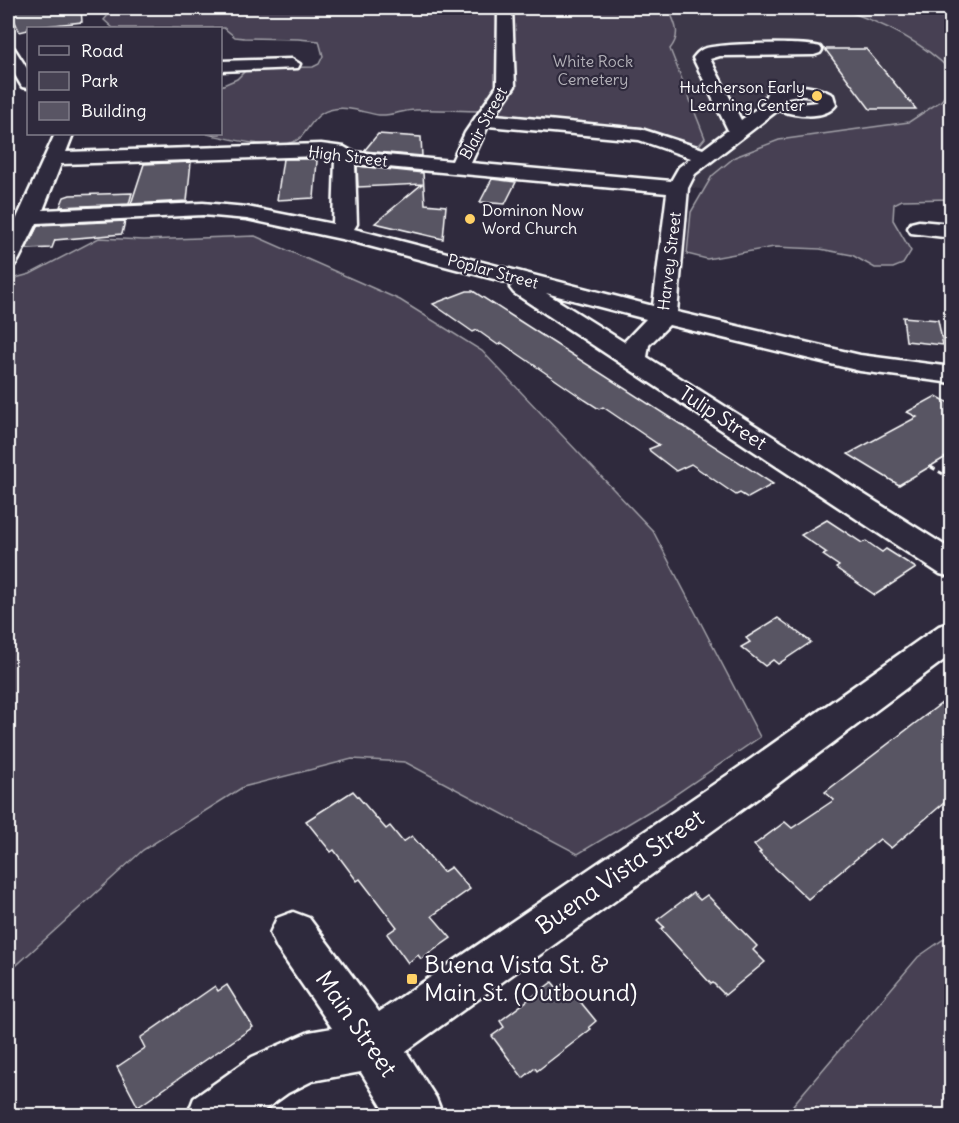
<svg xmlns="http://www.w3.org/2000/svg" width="959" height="1123" viewBox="0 0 959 1123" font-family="Delius,sans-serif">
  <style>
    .built { fill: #3c3749 }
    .green { fill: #464152; stroke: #a2a0a8; stroke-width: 1.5 }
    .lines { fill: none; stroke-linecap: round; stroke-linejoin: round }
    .stream { fill: #a7a6ad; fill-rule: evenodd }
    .building { fill: #595564; stroke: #fff; stroke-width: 1.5 }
    .minor-casing { stroke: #fff; stroke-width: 5 }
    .path { stroke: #fff; stroke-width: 3; stroke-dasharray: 5 4; stroke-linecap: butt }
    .minor { fill: #2f2a3d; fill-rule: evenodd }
    .poi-dot { fill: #ffd166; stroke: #2f2a3d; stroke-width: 2 }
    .labels { text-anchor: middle; stroke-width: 4.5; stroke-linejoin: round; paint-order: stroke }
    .far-park-label { font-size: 16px; fill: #b5b3ba; stroke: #2f2a3d }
    .far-poi-label { font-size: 16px; fill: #fff; stroke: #2f2a3d; text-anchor: end }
    .far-street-label { font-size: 16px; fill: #fff; stroke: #2f2a3d }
    .street-label { font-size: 20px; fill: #fff; stroke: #2f2a3d }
    .near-street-label { font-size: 24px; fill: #fff; stroke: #2f2a3d }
    .near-poi-label { font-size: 24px; fill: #fff; stroke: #2f2a3d; text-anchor: start }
  </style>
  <rect width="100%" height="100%" fill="#2f2a3d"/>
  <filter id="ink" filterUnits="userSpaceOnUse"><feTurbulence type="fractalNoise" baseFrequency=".0167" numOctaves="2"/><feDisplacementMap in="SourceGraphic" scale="12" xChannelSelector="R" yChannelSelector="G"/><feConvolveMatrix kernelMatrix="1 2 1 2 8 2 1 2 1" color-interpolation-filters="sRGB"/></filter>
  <g filter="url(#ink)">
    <!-- built -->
    <path class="built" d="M 668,8 L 838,8 L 858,14 L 923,46 L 951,70 L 951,91 L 941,101 L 909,122 L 712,176 L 705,190 L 671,184 L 704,138 L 670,48 L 678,30 Z"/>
    <!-- green -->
    <g class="green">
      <path d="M 60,8 L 668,8 C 675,23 682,34 670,49 L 705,138 L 692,154 L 637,138 L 475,121 L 480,111 C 458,111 436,109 415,110 C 403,110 392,116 379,115 C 364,113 349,106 334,109 C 315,112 312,125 301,137 C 284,154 227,138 207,134 L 220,134 L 221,86 L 237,79 L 248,68 L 313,67 L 319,64 L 323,56 L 319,41 L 298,39 L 244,38 L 235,37 L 224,28 L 113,28 L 104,20 L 109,14 L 105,12 L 71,12 Z"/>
      <path d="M 838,8 L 951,8 L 951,71 C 922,41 878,21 838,8 Z"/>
      <path d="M 951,88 L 951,199 L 902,200 L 894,204 L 893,220 L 911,251 L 903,264 L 893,268 L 875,268 L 852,255 L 820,249 L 774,247 L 707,259 L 687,254 L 691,212 L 712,176 L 735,157 L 779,140 L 909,122 L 941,101 Z"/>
      <path d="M 255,236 L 400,300 L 482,351 L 653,531 L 760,737 L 663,803 L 578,854 L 405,762 L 352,759 L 243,787 L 143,850 L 8,973 L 8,280 L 30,274 L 99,238 L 144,240 Z"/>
      <path d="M 951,934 L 951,1115 L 804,1115 L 793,1105 L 918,957 Z"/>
    </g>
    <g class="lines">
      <!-- stream -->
      <path class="stream" d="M 928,8 L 933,8 L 952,13 L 952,15 Z"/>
    </g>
    <!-- building -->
    <g class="building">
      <path d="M 8,8 L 81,8 L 82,22 L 28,28 L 28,30 L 20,32 Z"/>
      <path d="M 825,49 L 866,49 L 916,109 L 870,109 Z"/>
      <path d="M 378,134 L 421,137 L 422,156 L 364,151 Z"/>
      <path d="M 283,159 L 314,159 L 317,161 L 314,198 L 277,200 Z"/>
      <path d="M 191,162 L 187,201 L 131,204 L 144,164 Z"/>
      <path d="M 357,166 L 423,173 L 425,204 L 446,206 L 443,239 L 375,223 L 422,184 L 358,187 Z"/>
      <path d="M 492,179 L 516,182 L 505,204 L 480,202 Z"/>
      <path d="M 132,193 L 129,204 L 60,207 L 64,197 L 70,195 Z"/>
      <path d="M 125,221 L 122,234 L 55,240 L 52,248 L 26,249 L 38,225 Z"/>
      <path d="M 467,291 L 473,291 L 773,484 L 748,498 L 740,493 L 736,495 L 691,464 L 676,471 L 650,451 L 649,449 L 659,445 L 603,407 L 599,409 L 585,400 L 502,343 L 498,345 L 477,330 L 473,332 L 433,304 Z"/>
      <path d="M 903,317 L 938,320 L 943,345 L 906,341 Z"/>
      <path d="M 936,396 L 951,404 L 951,454 L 899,485 L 848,454 L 917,417 L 907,412 Z"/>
      <path d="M 827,520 L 862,543 L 866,541 L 882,552 L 886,549 L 916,568 L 875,595 L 836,568 L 839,566 L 823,555 L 827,553 L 801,535 Z"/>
      <path d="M 778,618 L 811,642 L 778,664 L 773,660 L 765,666 L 741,647 L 750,642 L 746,638 Z"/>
      <path d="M 951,696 L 951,797 L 891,848 L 880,839 L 808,899 L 759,853 L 761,852 L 754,845 L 785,822 L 792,828 L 834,800 L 825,792 Z"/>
      <path d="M 353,791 L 386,829 L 390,826 L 403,842 L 412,836 L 443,872 L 451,867 L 470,889 L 432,916 L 451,938 L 421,959 L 418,955 L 408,963 L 387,934 L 397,927 L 360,879 L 357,881 L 334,850 L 331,852 L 306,821 Z"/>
      <path d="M 693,893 L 700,900 L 707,895 L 757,946 L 753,950 L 765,962 L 725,995 L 713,983 L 711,984 L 661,929 L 664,927 L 657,920 Z"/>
      <path d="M 552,982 L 557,988 L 565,983 L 596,1021 L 589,1027 L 591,1029 L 537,1071 L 535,1068 L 523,1078 L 492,1036 L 504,1027 L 500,1021 Z"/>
      <path d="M 227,985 L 253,1027 L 138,1107 L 117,1067 L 145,1048 L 140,1038 L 215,986 L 218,991 Z"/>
    </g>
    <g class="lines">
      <defs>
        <g id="minor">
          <path d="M 498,8 L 512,8 L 515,86 L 495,115 L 641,129 L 703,149 L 728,130 L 693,58 C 696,54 699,51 703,49 C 719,43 803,42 820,47 L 822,50 L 820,53 L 814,55 L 720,56 L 710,59 L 741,120 L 766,102 L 764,100 L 769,89 C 791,84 813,84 833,95 L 836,105 C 824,121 794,115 778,110 L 695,174 L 688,188 L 677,312 L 860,355 L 952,367 L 952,383 L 860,371 L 669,325 L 649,345 L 647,357 L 952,550 L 952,577 L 940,574 L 514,293 L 510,288 L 513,284 L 346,240 L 247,219 L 203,215 L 37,223 L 19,259 L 16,264 L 8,266 L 8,238 L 55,134 L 73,134 L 66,152 L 321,144 L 344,147 L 353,152 L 452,161 L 465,133 L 497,86 ZM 798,95 L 811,97 L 818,102 L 799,104 L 782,98 ZM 488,126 L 639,140 L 691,158 L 679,167 L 671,181 L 471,163 ZM 321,156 L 335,158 L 333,224 L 247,207 L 203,203 L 43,210 L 61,164 ZM 355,164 L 667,193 L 653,306 L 354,229 L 357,224 ZM 546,293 L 646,319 L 624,342 Z"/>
          <path d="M 8,46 L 14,48 L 28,70 L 28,88 L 22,87 L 8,63 Z"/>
          <path d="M 292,59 L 300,64 L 298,68 L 220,71 L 220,61 Z"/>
          <path d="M 919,221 L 952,224 L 952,238 L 911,233 L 908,228 L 911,223 Z"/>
          <path d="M 952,622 L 952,654 L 779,783 L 406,1051 L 436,1098 L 443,1116 L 388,1116 L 361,1072 L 312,1081 L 288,1093 L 256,1116 L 187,1116 L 194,1098 L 252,1057 L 309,1032 L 332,1028 L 277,948 L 270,933 L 277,918 L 293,912 L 309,918 L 379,1012 L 751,759 L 939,626 Z"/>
        </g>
      </defs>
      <!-- minor casing -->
      <use href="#minor" class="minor-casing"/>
      <!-- path -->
      <path class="path" d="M 931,467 L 952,479"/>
      <!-- minor -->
      <use href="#minor" class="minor"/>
    </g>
  </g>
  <!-- markers -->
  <g class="poi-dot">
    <circle cx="817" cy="96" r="6"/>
    <circle cx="470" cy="219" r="6"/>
    <rect x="406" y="973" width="12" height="12" rx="3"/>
  </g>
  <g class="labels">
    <!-- far-park labels -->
    <g class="far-park-label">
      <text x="593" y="67">White Rock<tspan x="593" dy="18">Cemetery</tspan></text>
    </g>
    <!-- far-poi labels -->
    <g class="far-poi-label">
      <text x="805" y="93">Hutcherson Early<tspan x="805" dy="18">Learning Center</tspan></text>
      <text x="482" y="216" text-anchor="start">Dominon Now<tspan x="482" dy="18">Word Church</tspan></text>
    </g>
    <!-- far-street labels -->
    <g class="far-street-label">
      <text transform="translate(483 123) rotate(-61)" y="6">Blair Street</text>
      <text transform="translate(348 156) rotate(7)" y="6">High Street</text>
      <text transform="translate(669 261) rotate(-83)" y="6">Harvey Street</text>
      <text transform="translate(493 271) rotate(15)" y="6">Poplar Street</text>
    </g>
    <!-- street labels -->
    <g class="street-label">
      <text transform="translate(723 418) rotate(33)" y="7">Tulip Street</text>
    </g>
    <!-- near-street labels -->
    <g class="near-street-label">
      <text transform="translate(620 872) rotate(-35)" y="8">Buena Vista Street</text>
      <text transform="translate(356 1024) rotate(55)" y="8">Main Street</text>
    </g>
    <!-- near-poi labels -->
    <g class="near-poi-label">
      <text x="424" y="973">Buena Vista St. &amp;<tspan x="424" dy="28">Main St. (Outbound)</tspan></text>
    </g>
  </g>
  <!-- margin -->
  <rect width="959" height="1123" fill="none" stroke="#2f2a3d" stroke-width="30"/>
  <rect x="15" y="15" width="929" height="1093" fill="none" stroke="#fff" stroke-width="2" filter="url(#ink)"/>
  <!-- legend -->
  <rect x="27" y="27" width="195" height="108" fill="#2f2a3d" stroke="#827f8b" stroke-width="1.5"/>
  <rect x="39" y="46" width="30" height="9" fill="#2f2a3d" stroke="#827f8b" stroke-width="1.5"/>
  <text x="81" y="57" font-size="18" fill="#ffffff">Road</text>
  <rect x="39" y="72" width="30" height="18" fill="#464152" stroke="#827f8b" stroke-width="1.5"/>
  <text x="81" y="87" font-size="18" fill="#ffffff">Park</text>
  <rect x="39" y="102" width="30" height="18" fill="#595564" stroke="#827f8b" stroke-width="1.5"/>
  <text x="81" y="117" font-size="18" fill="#ffffff">Building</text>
</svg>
